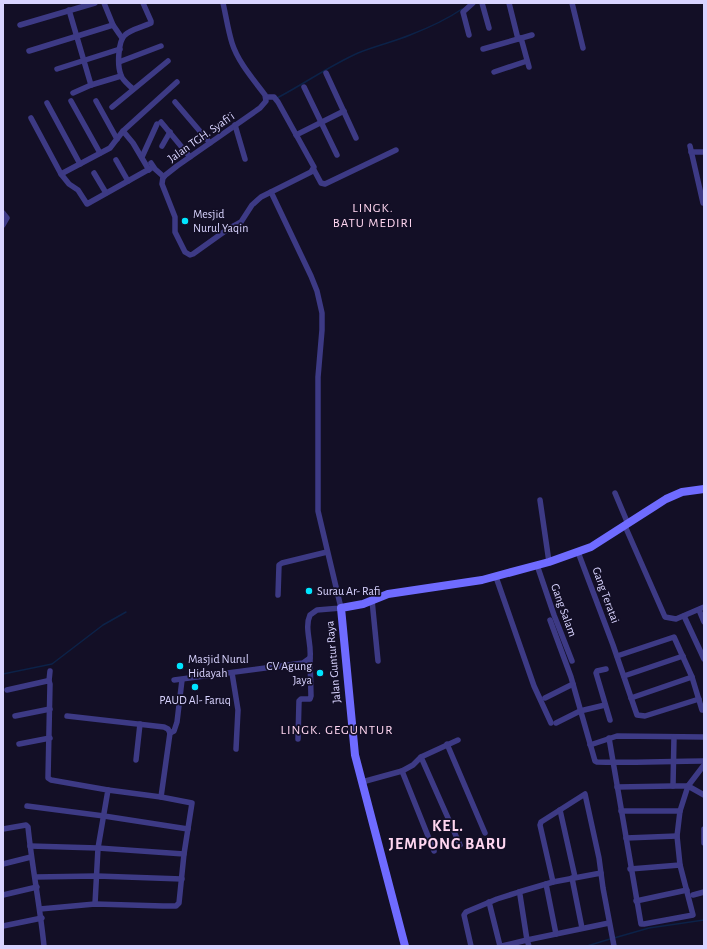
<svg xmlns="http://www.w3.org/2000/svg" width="707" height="949" viewBox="0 0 707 949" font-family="'Alegreya Sans',sans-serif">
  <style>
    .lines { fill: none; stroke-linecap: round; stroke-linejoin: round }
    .stream { stroke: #0c2248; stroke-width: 1.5 }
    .street { stroke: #3d3a85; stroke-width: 5.5 }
    .secondary { stroke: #6f6bff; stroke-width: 8 }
    .poi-dot { fill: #00e5ff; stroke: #130f26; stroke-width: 1.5 }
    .labels { text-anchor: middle; stroke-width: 3.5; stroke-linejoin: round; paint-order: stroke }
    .street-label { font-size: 12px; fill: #d9d4ff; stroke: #130f26 }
    .poi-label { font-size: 12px; fill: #d9d4ff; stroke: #130f26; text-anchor: start }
    .neighbourhood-label { font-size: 13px; letter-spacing: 1px; fill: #ffd6f0; stroke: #130f26 }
    .district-label { font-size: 16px; font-weight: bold; letter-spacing: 1px; fill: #ffd6f0; stroke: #130f26 }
  </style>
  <rect width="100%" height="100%" fill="#130f26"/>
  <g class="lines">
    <!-- stream -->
    <g class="stream">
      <path d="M 277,98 C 304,84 329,66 358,53 C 375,46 393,42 410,35 C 428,28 446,20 462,9"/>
      <path d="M 3,674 L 52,664 L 103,625 L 126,612"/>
      <path d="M 614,938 L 649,928 L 704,920"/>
      <path d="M 587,946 L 610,939"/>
    </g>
    <!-- street -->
    <g class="street">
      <path d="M 104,3 L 113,25 L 122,38"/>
      <path d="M 223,3 C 226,16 228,30 232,43 C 238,62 253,79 265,95 L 266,101 L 260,108 L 177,166 L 163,177 L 162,184 L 175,217 L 175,232 L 185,252 L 190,255 L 193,254 L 228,229 L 241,222 L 252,205 L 261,197 L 271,192"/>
      <path d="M 482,3 L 489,28"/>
      <path d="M 509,3 L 518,39"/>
      <path d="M 572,3 L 583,48"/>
      <path d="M 69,10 L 91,85"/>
      <path d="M 20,25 L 95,3"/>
      <path d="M 469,35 L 463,12 L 473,3"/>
      <path d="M 521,38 L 529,67"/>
      <path d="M 483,49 L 532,35"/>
      <path d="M 29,51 L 113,25"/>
      <path d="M 119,62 L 161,46"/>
      <path d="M 57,69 L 120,49"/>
      <path d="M 494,72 L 527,61"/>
      <path d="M 326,73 L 356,138"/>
      <path d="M 304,87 L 337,155"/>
      <path d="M 133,89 C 129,85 122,80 121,75 C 117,66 118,41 125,35 C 131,29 143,27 151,23 L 151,21 L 143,3"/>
      <path d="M 73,93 L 91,85 L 121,76"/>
      <path d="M 71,101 L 100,153"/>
      <path d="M 96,101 L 117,139"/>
      <path d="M 175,102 L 210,143"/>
      <path d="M 47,103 L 80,164"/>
      <path d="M 112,107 L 168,61"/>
      <path d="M 31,118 L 61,174 L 69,184 L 78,190 L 87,204 L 153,167"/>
      <path d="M 161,122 L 190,157"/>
      <path d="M 235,125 L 245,159"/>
      <path d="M 123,131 L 133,143 L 149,170"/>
      <path d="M 296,135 L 344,111"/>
      <path d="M 162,146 L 170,132"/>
      <path d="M 690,146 L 703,203"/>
      <path d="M 691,152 L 704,152"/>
      <path d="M 142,157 L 157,124"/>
      <path d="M 116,160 L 128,181"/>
      <path d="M 151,163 L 155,169 L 164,177"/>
      <path d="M 314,170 L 321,183 L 325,184 L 396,150"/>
      <path d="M 94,173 L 106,193"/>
      <path d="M 61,174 L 110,148 L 123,131 L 177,82"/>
      <path d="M 3,213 L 7,218 L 3,225"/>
      <path d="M 615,493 L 628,524"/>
      <path d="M 540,500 L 549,562"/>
      <path d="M 625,526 L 665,617 L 676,619 L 704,607"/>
      <path d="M 578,552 L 613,645 L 637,715 L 645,716 L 699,699"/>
      <path d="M 537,565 L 554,615 L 572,661"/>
      <path d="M 496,577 L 534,686 L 551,723"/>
      <path d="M 278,595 L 279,565 L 282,563 L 327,552"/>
      <path d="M 372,600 L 378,661"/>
      <path d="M 699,610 L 704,622"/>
      <path d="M 684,616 L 704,659"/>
      <path d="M 550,620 L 571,677 L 595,761 L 597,762 C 632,763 668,761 704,761"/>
      <path d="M 617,656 L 674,637 L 692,677 L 702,710"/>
      <path d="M 606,669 L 597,671 L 596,673 L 610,720"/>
      <path d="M 232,673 L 238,710 L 236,749"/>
      <path d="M 624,676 L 683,656"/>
      <path d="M 174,680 L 303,663 L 310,658 C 312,644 304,628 310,615 L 317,610 L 341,608 L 318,511 L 318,377 L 322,330 L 322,313 L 317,291 L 311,276 L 271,192 L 311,172 L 314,167 L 278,102 L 274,97 L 266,97"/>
      <path d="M 49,681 L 50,671"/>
      <path d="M 7,690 L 47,681 L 49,681 L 50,684 L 48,778 L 51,780 L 108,790 L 98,848 L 95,904"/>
      <path d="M 545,698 L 573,684"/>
      <path d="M 631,698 L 692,677"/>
      <path d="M 15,716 L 50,709"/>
      <path d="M 67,716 L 164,727 L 168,729 L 170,733"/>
      <path d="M 556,723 L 580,711 L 605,705"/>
      <path d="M 170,733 L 174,731 L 177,722 L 182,680"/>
      <path d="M 609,738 L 641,924 L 644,924 L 693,915 L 680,865 L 677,836 L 680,811 L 688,786 L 704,765"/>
      <path d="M 298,739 L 299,701 L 301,699 L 310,699 L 311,696 L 310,658"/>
      <path d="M 19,744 L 50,738"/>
      <path d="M 447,744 L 485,833"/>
      <path d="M 590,745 L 617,736 L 704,737"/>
      <path d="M 421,757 L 460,845"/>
      <path d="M 136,760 L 140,724"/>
      <path d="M 402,771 L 413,765 L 421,757 L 458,740"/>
      <path d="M 362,782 L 402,771 L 434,851"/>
      <path d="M 673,786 L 674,737"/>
      <path d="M 617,787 L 673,786 L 688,786 L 704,795"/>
      <path d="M 161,797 L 170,733"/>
      <path d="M 27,806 L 104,816 L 188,829"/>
      <path d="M 560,810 L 575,877"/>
      <path d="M 621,811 L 680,811"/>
      <path d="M 3,829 L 26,825 L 28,827 C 32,867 40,906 44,946"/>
      <path d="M 704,829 L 704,843"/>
      <path d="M 626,838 L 677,836"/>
      <path d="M 30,846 L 98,848 L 184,854"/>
      <path d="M 3,864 L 31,857"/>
      <path d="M 630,869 L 680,865"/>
      <path d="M 601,873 L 553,882 L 519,892 L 520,895 L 527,940 L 609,923"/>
      <path d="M 35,877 L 97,876 L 182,879"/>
      <path d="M 572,878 L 582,928"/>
      <path d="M 553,882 L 540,825 L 541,822 L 585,794 L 599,858 L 603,888 L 614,946"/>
      <path d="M 546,884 L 556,934"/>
      <path d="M 3,895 L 37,887"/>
      <path d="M 693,895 L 704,892"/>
      <path d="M 636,901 L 687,890"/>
      <path d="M 489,902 L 500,946"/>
      <path d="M 40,909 L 95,904 L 163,906 L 176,906 L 179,903 L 184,854 L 192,803 L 161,797 L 108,790"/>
      <path d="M 3,926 L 42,918"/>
      <path d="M 471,946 L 464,915 L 466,912 L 497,899 L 519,892"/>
      <path d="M 502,946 L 527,940 L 529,946"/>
    </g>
    <!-- secondary -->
    <path class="secondary" d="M 405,946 L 355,755 L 341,608 L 363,604 L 388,594 L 482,580 L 549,562 L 591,547 L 666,499 L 682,492 L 704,489"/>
  </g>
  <!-- markers -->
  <g class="poi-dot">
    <circle cx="185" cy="221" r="4"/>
    <circle cx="309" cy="591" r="4"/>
    <circle cx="180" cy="666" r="4"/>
    <circle cx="320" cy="673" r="4"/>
    <circle cx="195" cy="687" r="4"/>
  </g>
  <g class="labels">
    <!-- street labels -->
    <g class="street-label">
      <text transform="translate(201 137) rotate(-35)" y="4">Jalan TGH. Syafi'i</text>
      <text transform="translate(606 595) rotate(70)" y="4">Gang Teratai</text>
      <text transform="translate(564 610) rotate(70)" y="4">Gang Salam</text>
      <text transform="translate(333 662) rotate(-95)" y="4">Jalan Guntur Raya</text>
    </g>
    <!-- poi labels -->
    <g class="poi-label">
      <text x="193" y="218">Mesjid<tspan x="193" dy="14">Nurul Yaqin</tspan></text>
      <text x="317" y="595">Surau Ar- Rafi</text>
      <text x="188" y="663">Masjid Nurul<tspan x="188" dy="14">Hidayah</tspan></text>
      <text x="312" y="670" text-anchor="end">CV Agung<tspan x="312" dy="14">Jaya</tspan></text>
      <text x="195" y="704" text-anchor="middle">PAUD Al- Faruq</text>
    </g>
    <!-- neighbourhood labels -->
    <g class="neighbourhood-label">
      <text x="373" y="212">LINGK.<tspan x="373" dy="15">BATU MEDIRI</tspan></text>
      <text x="337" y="734">LINGK. GEGUNTUR</text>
    </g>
    <!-- district labels -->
    <g class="district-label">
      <text x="448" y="831">KEL.<tspan x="448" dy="18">JEMPONG BARU</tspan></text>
    </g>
  </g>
  <!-- border -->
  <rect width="707" height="949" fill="none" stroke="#d9d4ff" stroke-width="8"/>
</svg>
